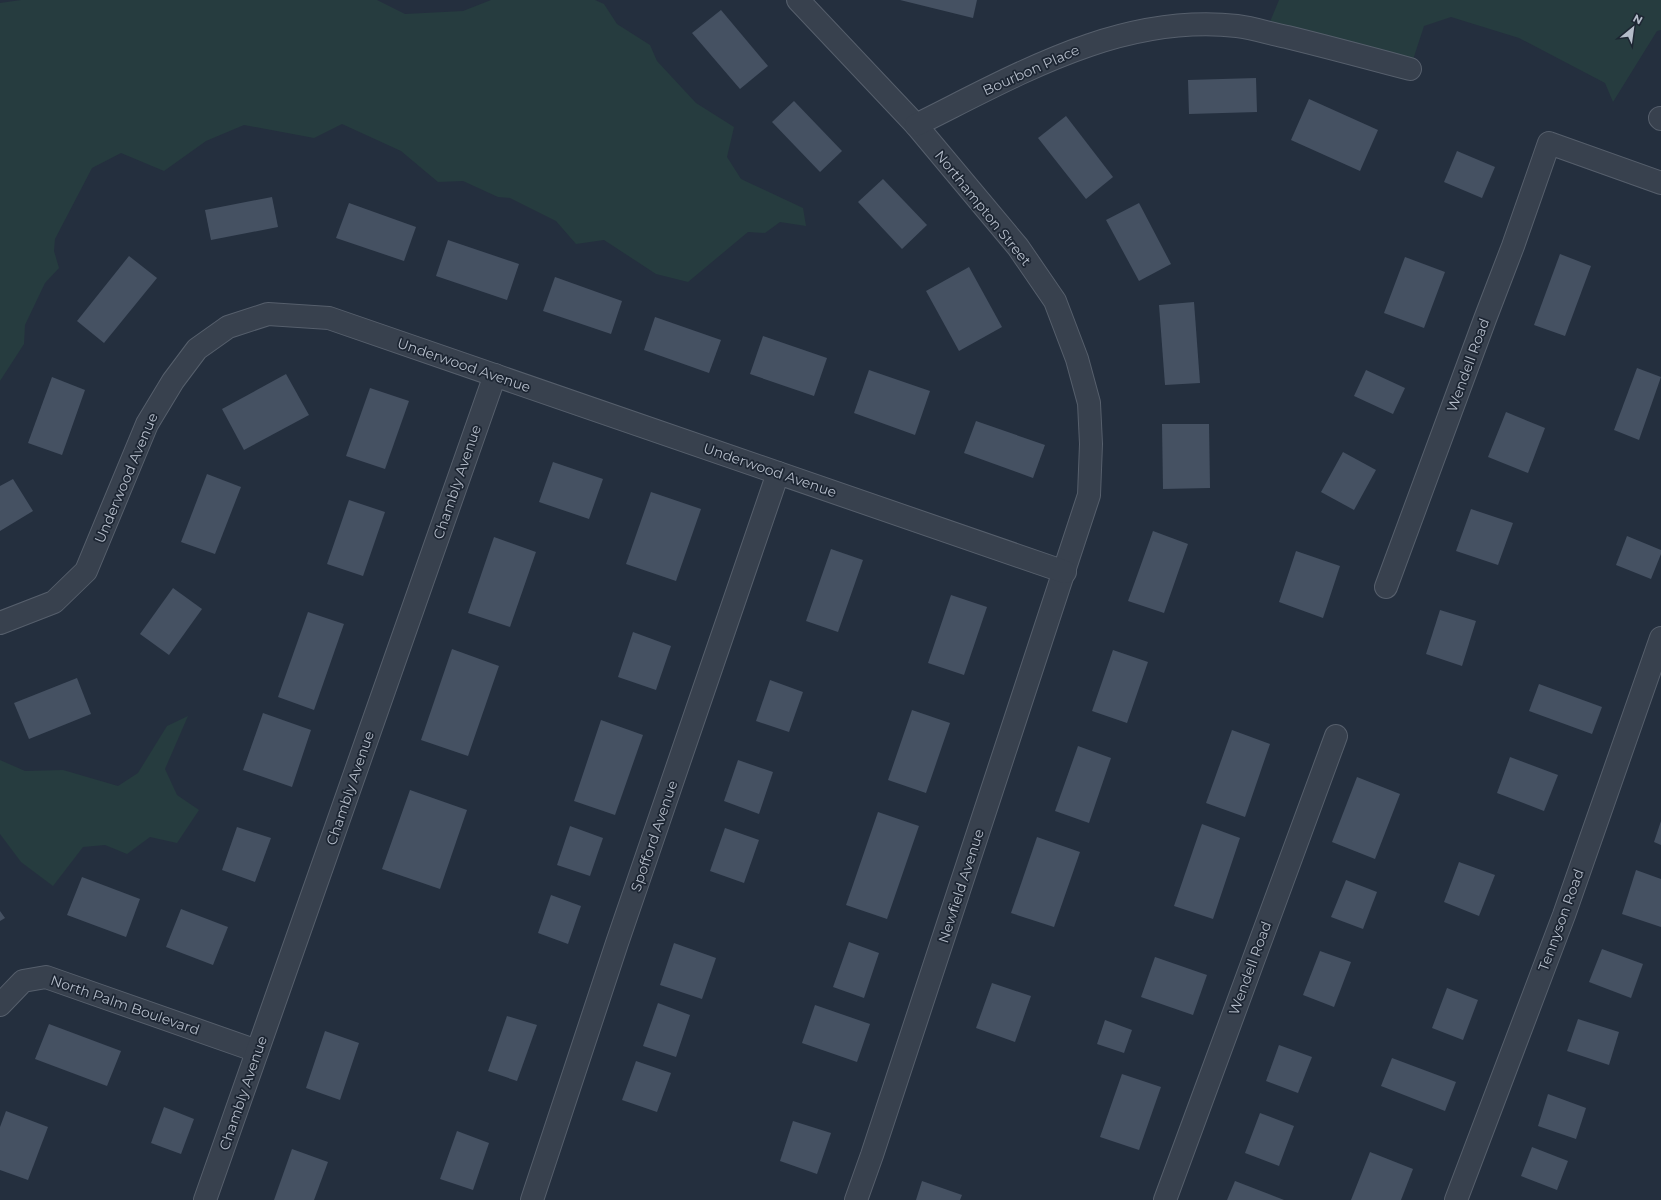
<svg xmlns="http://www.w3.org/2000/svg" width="1661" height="1200" viewBox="0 0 1661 1200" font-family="Montserrat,sans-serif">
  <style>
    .green { fill: #263c3f }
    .building { fill: #455162 }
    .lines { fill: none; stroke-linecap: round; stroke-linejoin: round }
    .minor-casing { stroke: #565f6c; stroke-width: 24 }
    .minor { stroke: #38414e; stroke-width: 22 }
    .labels { text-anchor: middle; stroke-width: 3.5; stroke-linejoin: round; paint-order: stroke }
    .street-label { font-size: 14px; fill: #b4bcc9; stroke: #1d2633 }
  </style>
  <rect width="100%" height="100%" fill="#242f3e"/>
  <!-- green -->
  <g class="green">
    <path d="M 21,0 L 377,0 L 405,14 L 463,11 L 491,0 L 595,0 L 604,4 L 617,24 L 650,45 L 657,61 L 696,103 L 734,127 L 727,157 L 741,179 L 803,208 L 806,226 L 780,222 L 765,233 L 748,232 L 688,282 L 656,274 L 604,240 L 576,244 L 556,221 L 510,198 L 498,197 L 463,181 L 438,182 L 401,151 L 342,124 L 314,138 L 244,125 L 206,141 L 164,171 L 121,153 L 92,168 L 55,239 L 54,251 L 59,268 L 45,283 L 25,325 L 24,344 L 0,381 L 0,3 Z"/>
    <path d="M 1279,0 L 1661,0 L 1661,30 L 1657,31 L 1613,102 L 1605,83 L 1519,38 L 1451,17 L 1424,26 L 1410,69 L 1267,29 Z"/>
    <path d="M 188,716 L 165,769 L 177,795 L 199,810 L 177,843 L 150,837 L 127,854 L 105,845 L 83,847 L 53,886 L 21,862 L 0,834 L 0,760 L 25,771 L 63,770 L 118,786 L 138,773 L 167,726 Z"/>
  </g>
  <!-- building -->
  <g class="building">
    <path d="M 900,0 L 977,0 L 973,18 Z"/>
    <path d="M 721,10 L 768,66 L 740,89 L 692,33 Z"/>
    <path d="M 1256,78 L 1257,112 L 1189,114 L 1188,80 Z"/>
    <path d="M 1309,99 L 1378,130 L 1360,171 L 1291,140 Z"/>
    <path d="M 794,101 L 842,151 L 820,172 L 772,122 Z"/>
    <path d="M 1066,116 L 1113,177 L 1086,199 L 1038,138 Z"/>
    <path d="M 1457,151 L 1495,167 L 1482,198 L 1444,182 Z"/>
    <path d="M 883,179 L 927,225 L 902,249 L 858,202 Z"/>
    <path d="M 272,197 L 278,227 L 211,240 L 205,210 Z"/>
    <path d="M 349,203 L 416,227 L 404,261 L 336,238 Z"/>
    <path d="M 1139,203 L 1171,264 L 1139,281 L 1106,220 Z"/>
    <path d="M 448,240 L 519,264 L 507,300 L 436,276 Z"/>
    <path d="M 1560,254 L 1591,266 L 1565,336 L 1534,325 Z"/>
    <path d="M 129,256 L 157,278 L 104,343 L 77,321 Z"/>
    <path d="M 1405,257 L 1445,272 L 1424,328 L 1384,313 Z"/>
    <path d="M 969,267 L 1002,327 L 959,351 L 926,291 Z"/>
    <path d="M 555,277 L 622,301 L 611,334 L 543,311 Z"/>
    <path d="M 1194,302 L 1200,383 L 1165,385 L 1159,305 Z"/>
    <path d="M 655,317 L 721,340 L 709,373 L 644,350 Z"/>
    <path d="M 763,336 L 827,358 L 814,396 L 750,374 Z"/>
    <path d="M 1637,368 L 1661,377 L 1639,440 L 1614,430 Z"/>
    <path d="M 869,370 L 930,391 L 915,435 L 854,413 Z"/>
    <path d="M 1366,370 L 1405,388 L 1393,414 L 1354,396 Z"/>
    <path d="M 286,374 L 309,415 L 244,450 L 222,409 Z"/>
    <path d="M 52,377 L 85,390 L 62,455 L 28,443 Z"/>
    <path d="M 370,388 L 409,401 L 385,469 L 346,456 Z"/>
    <path d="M 1506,412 L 1545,428 L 1528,473 L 1488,457 Z"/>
    <path d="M 976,421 L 1045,445 L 1033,478 L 964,453 Z"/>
    <path d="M 1162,424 L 1209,424 L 1210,488 L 1163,489 Z"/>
    <path d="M 1343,452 L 1376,470 L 1354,510 L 1321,492 Z"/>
    <path d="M 553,462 L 603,479 L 589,519 L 539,502 Z"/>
    <path d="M 207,474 L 241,487 L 215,554 L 181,542 Z"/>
    <path d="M 13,479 L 33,511 L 0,531 L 0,486 Z"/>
    <path d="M 651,492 L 701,509 L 676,581 L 626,564 Z"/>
    <path d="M 349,500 L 385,512 L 363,576 L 327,564 Z"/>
    <path d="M 1471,509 L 1513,523 L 1498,565 L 1456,551 Z"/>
    <path d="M 1153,531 L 1188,544 L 1164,613 L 1128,601 Z"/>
    <path d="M 1627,536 L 1661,550 L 1661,554 L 1651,579 L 1616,565 Z"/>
    <path d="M 494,537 L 536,552 L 510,627 L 468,613 Z"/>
    <path d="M 831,549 L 863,560 L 838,632 L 806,621 Z"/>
    <path d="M 1296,551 L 1340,566 L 1323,618 L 1279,602 Z"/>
    <path d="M 173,588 L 202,609 L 169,655 L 140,634 Z"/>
    <path d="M 951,595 L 987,607 L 964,675 L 928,663 Z"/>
    <path d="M 1440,610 L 1476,621 L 1462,666 L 1426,654 Z"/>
    <path d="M 308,612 L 344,624 L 314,710 L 278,697 Z"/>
    <path d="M 633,632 L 671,646 L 656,690 L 618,677 Z"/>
    <path d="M 452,649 L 499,666 L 468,756 L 421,740 Z"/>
    <path d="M 1113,650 L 1148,662 L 1127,723 L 1092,711 Z"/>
    <path d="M 77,678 L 91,714 L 29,739 L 14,703 Z"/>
    <path d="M 770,680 L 803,692 L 789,732 L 756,721 Z"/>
    <path d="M 1539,684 L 1602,707 L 1592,734 L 1529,711 Z"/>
    <path d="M 912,710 L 950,723 L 926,793 L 888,780 Z"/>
    <path d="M 263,713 L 311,730 L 292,787 L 243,770 Z"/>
    <path d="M 601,720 L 643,735 L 615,815 L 574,801 Z"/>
    <path d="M 1232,730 L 1270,744 L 1245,817 L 1206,803 Z"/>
    <path d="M 1078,746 L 1111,758 L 1089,823 L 1055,811 Z"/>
    <path d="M 1510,757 L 1558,775 L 1544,811 L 1497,793 Z"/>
    <path d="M 738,760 L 773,772 L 759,814 L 724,801 Z"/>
    <path d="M 1357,777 L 1400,794 L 1375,859 L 1332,842 Z"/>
    <path d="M 410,790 L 467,810 L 440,889 L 382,869 Z"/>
    <path d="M 878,812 L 919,826 L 887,919 L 846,905 Z"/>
    <path d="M 1661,821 L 1661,845 L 1654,842 Z"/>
    <path d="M 1202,824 L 1240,838 L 1213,919 L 1174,906 Z"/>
    <path d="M 570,826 L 603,838 L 590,876 L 557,865 Z"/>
    <path d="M 237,827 L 271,838 L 255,882 L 222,870 Z"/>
    <path d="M 725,828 L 759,840 L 744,883 L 710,871 Z"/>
    <path d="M 1037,837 L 1080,852 L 1054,927 L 1011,913 Z"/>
    <path d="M 1459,862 L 1495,875 L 1479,916 L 1444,902 Z"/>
    <path d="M 1636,870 L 1661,879 L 1661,927 L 1622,914 Z"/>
    <path d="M 82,877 L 140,899 L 126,937 L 67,915 Z"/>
    <path d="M 1346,880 L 1377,892 L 1363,929 L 1331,917 Z"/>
    <path d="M 551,895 L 581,906 L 568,944 L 538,933 Z"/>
    <path d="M 181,909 L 228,927 L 213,965 L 166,947 Z"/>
    <path d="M 0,911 L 5,918 L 0,921 Z"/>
    <path d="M 849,942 L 879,953 L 864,998 L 833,987 Z"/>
    <path d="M 674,943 L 716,958 L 702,999 L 660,985 Z"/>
    <path d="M 1602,949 L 1643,964 L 1631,998 L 1589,982 Z"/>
    <path d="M 1320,951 L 1351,962 L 1334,1007 L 1303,995 Z"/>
    <path d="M 1155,957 L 1207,975 L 1193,1015 L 1141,997 Z"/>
    <path d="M 992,983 L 1031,996 L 1015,1042 L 976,1028 Z"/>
    <path d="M 1447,988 L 1478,1000 L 1463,1040 L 1432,1028 Z"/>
    <path d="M 658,1003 L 690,1015 L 676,1057 L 643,1046 Z"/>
    <path d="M 815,1005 L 870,1024 L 857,1062 L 802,1043 Z"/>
    <path d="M 507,1016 L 537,1025 L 517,1081 L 488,1071 Z"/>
    <path d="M 1578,1019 L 1619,1032 L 1609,1065 L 1567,1051 Z"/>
    <path d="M 1105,1020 L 1132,1030 L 1124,1053 L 1097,1044 Z"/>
    <path d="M 49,1024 L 121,1051 L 107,1086 L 35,1059 Z"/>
    <path d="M 325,1031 L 359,1043 L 340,1100 L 306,1088 Z"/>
    <path d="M 1279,1045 L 1312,1057 L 1298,1093 L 1266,1081 Z"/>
    <path d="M 1392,1058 L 1456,1082 L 1445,1111 L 1381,1086 Z"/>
    <path d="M 636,1061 L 671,1073 L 657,1112 L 622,1100 Z"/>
    <path d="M 1122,1074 L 1161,1087 L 1139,1150 L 1100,1137 Z"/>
    <path d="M 1548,1094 L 1586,1108 L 1576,1139 L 1538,1126 Z"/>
    <path d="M 164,1107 L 194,1119 L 181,1154 L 151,1143 Z"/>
    <path d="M 6,1111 L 48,1127 L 28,1180 L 0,1170 L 0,1127 Z"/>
    <path d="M 1260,1113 L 1294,1126 L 1279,1166 L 1245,1153 Z"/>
    <path d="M 793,1121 L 831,1133 L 817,1174 L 780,1161 Z"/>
    <path d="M 457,1131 L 489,1143 L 473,1190 L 440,1179 Z"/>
    <path d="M 1532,1147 L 1568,1161 L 1557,1190 L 1521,1176 Z"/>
    <path d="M 292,1149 L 328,1162 L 314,1200 L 274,1200 Z"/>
    <path d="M 1370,1152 L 1413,1169 L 1401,1200 L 1351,1200 Z"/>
    <path d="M 922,1181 L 962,1195 L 960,1200 L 916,1200 Z"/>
    <path d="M 1235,1181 L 1284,1200 L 1227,1200 Z"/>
  </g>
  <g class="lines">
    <defs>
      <g id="minor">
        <path d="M 798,0 L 916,125 L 1018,247 L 1055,301 L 1077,359 L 1089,403 L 1091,444 L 1089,495 L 872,1155 L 856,1200"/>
        <path d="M 1660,118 L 1661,119"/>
        <path d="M 916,125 C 1017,75 1120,13 1237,26 C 1254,28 1271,34 1287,37 C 1328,47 1369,58 1410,69"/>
        <path d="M 1386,587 L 1485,319 L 1513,246 L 1549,143 L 1661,183"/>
        <path d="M 0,623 L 54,602 L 86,571 L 147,424 L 173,381 L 197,349 L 228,327 L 268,314 L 329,318 L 1065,572"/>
        <path d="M 0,1005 L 23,981 L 46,977 L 257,1051"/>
        <path d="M 205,1200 L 495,375"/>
        <path d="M 532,1200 L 617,943 L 778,473"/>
        <path d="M 1165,1200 L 1336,736"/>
        <path d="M 1456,1200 L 1564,915 L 1661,638"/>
      </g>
    </defs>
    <!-- minor casing -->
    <use href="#minor" class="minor-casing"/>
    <!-- minor -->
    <use href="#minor" class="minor"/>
  </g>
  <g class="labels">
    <!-- street labels -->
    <g class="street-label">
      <text transform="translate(1031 70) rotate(-24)" y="5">Bourbon Place</text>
      <text transform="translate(983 208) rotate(51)" y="5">Northampton Street</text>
      <text transform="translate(464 365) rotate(19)" y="5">Underwood Avenue</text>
      <text transform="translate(1468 365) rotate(-70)" y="5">Wendell Road</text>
      <text transform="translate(770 470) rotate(19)" y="5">Underwood Avenue</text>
      <text transform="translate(126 478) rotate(-67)" y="5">Underwood Avenue</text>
      <text transform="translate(457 482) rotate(-71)" y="5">Chambly Avenue</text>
      <text transform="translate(350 788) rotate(-71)" y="5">Chambly Avenue</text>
      <text transform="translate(654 836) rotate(-71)" y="5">Spofford Avenue</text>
      <text transform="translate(961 886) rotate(-72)" y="5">Newfield Avenue</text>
      <text transform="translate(1561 920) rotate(-70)" y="5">Tennyson Road</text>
      <text transform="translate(1250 968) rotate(-70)" y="5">Wendell Road</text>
      <text transform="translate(125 1005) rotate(19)" y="5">North Palm Boulevard</text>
      <text transform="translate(243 1093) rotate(-71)" y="5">Chambly Avenue</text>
    </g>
  </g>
  <!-- north arrow -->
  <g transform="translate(1633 28) rotate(29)" stroke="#1d2633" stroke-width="3" paint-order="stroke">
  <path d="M0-3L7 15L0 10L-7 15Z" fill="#b4bcc9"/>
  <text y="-6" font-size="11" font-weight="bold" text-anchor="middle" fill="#b4bcc9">N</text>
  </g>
</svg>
